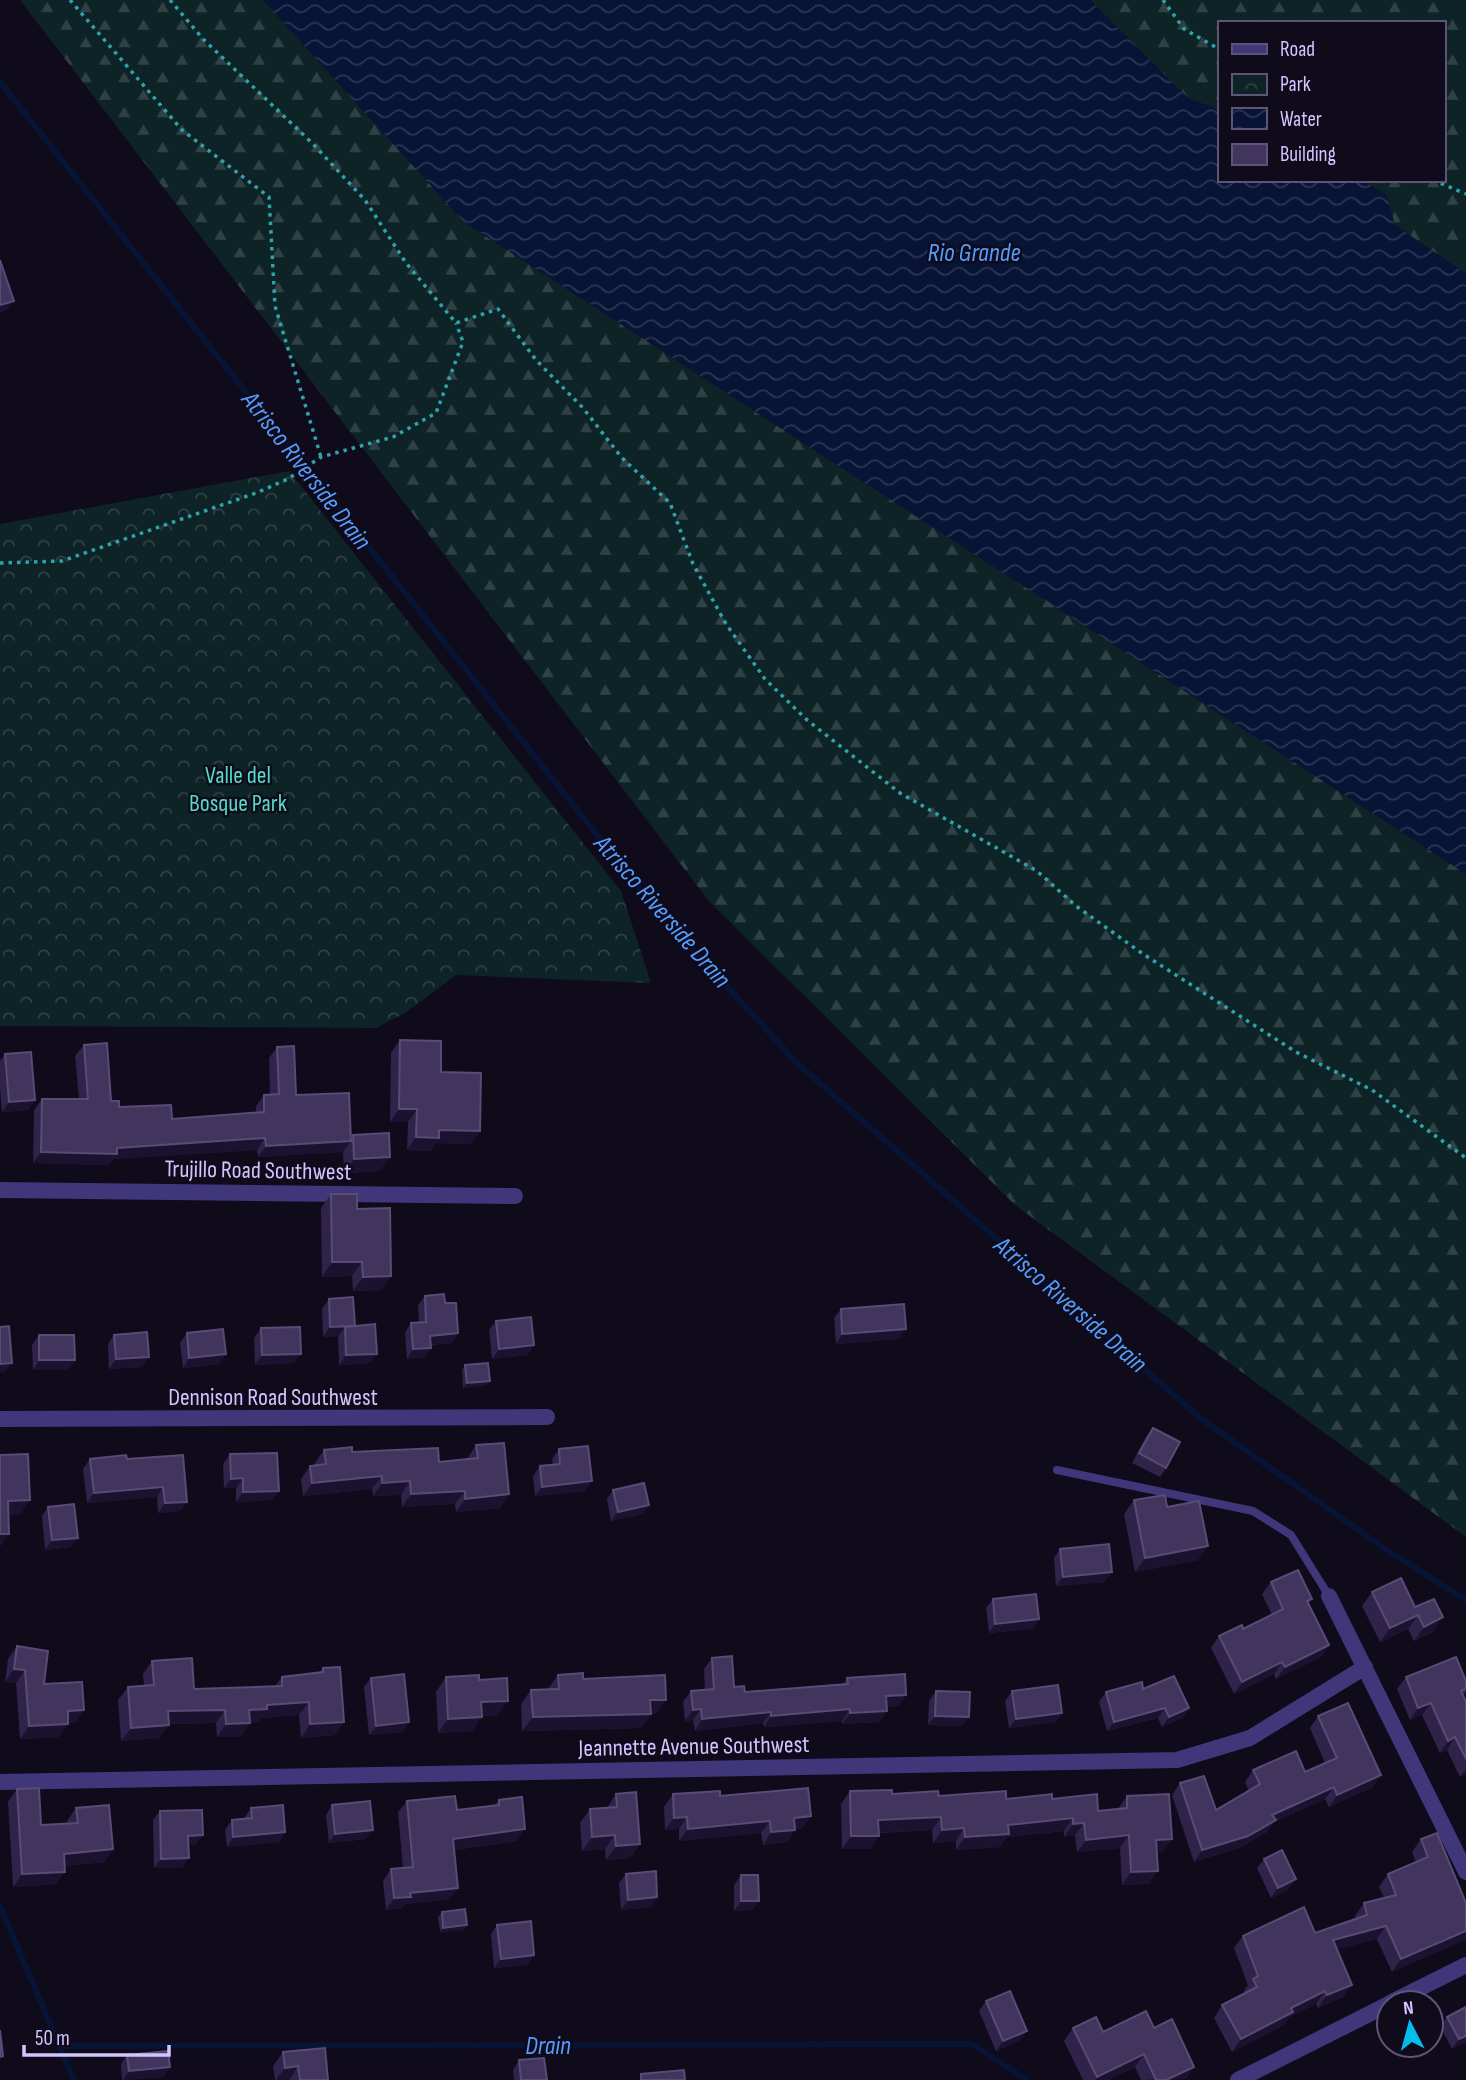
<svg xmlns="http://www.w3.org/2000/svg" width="1466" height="2080" viewBox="0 0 1466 2080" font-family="'Sofia Sans Condensed',sans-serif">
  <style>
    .forest { fill: url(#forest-firs) }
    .park { fill: url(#park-crowns) }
    .water { fill: url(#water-waves) }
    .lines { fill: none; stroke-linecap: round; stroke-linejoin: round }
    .stream { stroke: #081436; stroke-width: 6 }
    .path { stroke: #2da4ab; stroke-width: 3.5; stroke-dasharray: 3.5 5; stroke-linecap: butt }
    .service { stroke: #40367a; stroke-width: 8 }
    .minor { stroke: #40367a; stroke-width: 16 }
    .wall { fill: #2f234a }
    .shaded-wall { fill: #1b122f }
    .building { fill: #41355d; stroke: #584b76; stroke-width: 2 }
    .labels { text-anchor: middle; stroke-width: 5; stroke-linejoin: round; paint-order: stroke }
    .park-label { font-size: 24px; fill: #53dcca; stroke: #0f0b1b }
    .street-label { font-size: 24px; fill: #d2c5ff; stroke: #0f0b1b }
    .water-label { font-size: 26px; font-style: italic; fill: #549cfe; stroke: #0f0b1b }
  </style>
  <defs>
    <pattern id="forest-firs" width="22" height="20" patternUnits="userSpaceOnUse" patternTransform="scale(1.75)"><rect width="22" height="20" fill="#0e2325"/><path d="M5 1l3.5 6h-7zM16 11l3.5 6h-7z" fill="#304146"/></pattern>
    <pattern id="park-crowns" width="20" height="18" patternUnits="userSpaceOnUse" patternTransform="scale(1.75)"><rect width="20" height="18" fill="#0e2325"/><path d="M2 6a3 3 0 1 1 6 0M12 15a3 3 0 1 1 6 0" fill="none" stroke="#304146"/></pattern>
    <pattern id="water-waves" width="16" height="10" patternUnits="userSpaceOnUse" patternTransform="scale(1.75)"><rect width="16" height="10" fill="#081436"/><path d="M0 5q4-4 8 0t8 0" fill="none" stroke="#2b3554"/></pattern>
  </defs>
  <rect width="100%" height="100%" fill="#0f0b1b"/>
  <!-- forest -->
  <g class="forest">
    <path d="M 20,0 L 263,0 L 464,222 L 1466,874 L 1466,1537 L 1015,1205 L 708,900 Z"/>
    <path d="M 1090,0 L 1466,0 L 1466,274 L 1395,225 L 1386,195 L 1363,180 L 1443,180 L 1443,23 L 1219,23 L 1219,110 L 1188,98 Z"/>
  </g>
  <!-- park -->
  <path class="park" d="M 289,471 L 621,891 L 651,983 L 456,975 L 405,1013 L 376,1028 L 0,1026 L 0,524 Z"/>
  <!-- water -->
  <path class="water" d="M 263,0 L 1090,0 L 1188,98 L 1219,110 L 1219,180 L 1363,180 L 1386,195 L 1395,225 L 1466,274 L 1466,874 L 464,222 Z"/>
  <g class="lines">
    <!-- stream -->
    <g class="stream">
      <path d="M 0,82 L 651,903 L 796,1062 L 1199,1417 L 1385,1549 L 1466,1600"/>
      <path d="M 0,1906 L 74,2080"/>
      <path d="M 58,2046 L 972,2044 L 1027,2080"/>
    </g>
    <!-- path -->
    <g class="path">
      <path d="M 70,0 L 182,130 L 269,197 L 275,306 L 321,457"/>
      <path d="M 170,0 L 203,39 L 313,144 L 365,200 L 406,263 L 456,323 L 498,309 L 536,360 L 583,408 L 622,458 L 670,503 L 693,564 L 726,624 L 765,679 L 807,720 L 900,793 L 1037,871 L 1076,906 L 1143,954 L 1296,1052 L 1372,1090 L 1466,1158"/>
      <path d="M 1163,0 L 1184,29 L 1219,49"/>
      <path d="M 1433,180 L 1466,194"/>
      <path d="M 0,563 L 62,561 L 256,493 L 288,479 L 321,457 L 393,437 L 436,413 L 463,342 L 456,323"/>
    </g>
    <!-- service -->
    <path class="service" d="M 1057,1470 L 1253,1511 L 1291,1535 L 1329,1596"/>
    <!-- minor -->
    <g class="minor">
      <path d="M 0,1190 L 515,1196"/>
      <path d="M 0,1419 L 547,1417"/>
      <path d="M 1329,1596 L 1466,1872"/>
      <path d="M 0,1782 L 1177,1760 L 1250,1738 L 1365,1667"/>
      <path d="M 1390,2003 L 1466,1965"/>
      <path d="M 1238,2080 L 1389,2004"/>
    </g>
  </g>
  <!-- wall -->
  <g class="wall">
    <path d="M 400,1040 L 441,1072 L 471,1144 L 436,1143 L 430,1151 L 407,1150 L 408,1122 L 390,1122 L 391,1053 Z"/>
    <path d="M 84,1045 L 111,1101 L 119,1107 L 172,1119 L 256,1112 L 256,1106 L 264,1095 L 270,1094 L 269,1058 L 277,1047 L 296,1095 L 351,1139 L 353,1135 L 380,1171 L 344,1173 L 343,1151 L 343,1152 L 258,1157 L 257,1150 L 113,1159 L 109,1165 L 33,1163 L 34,1110 L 42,1099 L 79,1099 L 75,1056 Z"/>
    <path d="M 5,1054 L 35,1100 L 28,1110 L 2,1112 L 0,1088 L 0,1061 Z"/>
    <path d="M 331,1194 L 357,1209 L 391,1276 L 381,1290 L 353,1291 L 352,1276 L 322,1277 L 321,1208 Z"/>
    <path d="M 425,1296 L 445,1303 L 452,1343 L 431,1345 L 431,1348 L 424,1357 L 407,1359 L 405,1333 L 411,1323 L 419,1323 L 418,1305 Z"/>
    <path d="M 329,1299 L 355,1326 L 370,1363 L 339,1365 L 338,1336 L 323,1337 L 322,1309 Z"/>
    <path d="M 841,1309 L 899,1339 L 836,1344 L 834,1318 Z"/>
    <path d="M 496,1321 L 534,1345 L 527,1355 L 492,1359 L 489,1330 Z"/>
    <path d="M 261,1328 L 294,1363 L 255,1365 L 254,1338 Z"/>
    <path d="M 187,1333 L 226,1354 L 219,1364 L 183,1368 L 180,1343 Z"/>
    <path d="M 39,1335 L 75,1360 L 68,1370 L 33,1370 L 32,1345 Z"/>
    <path d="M 114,1335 L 142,1367 L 109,1369 L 108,1344 Z"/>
    <path d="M 465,1365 L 490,1381 L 486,1385 L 463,1388 L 462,1370 Z"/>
    <path d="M 1153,1428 L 1166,1468 L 1160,1477 L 1132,1463 L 1146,1437 Z"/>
    <path d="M 476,1445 L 509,1494 L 500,1508 L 456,1512 L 455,1504 L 402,1507 L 401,1495 L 373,1496 L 372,1489 L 303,1496 L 301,1479 L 310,1466 L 315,1465 L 315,1463 L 324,1450 L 439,1462 L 467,1459 Z"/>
    <path d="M 559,1449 L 585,1491 L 535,1496 L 533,1476 L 540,1466 L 553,1465 L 552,1459 Z"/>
    <path d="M 230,1454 L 279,1491 L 272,1500 L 236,1502 L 236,1488 L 224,1488 L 223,1464 Z"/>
    <path d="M 90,1459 L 127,1459 L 187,1502 L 180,1511 L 158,1513 L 157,1497 L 87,1503 L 83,1469 Z"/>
    <path d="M 613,1490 L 649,1505 L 643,1514 L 611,1521 L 607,1499 Z"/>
    <path d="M 1134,1500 L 1167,1507 L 1198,1560 L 1135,1572 L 1124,1514 Z"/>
    <path d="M 48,1507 L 71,1547 L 45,1550 L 42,1516 Z"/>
    <path d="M 1060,1549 L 1105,1582 L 1056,1586 L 1054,1558 Z"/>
    <path d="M 1271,1582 L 1312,1599 L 1308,1603 L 1329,1645 L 1321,1657 L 1276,1679 L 1274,1674 L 1234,1694 L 1211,1648 L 1219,1636 L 1243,1629 L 1272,1615 L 1262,1594 Z"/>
    <path d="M 1372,1592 L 1415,1607 L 1433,1632 L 1414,1641 L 1408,1629 L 1380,1642 L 1362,1606 Z"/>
    <path d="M 993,1599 L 1039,1619 L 1032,1629 L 989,1633 L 986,1608 Z"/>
    <path d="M 17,1646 L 44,1684 L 84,1710 L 75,1723 L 68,1723 L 59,1737 L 20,1739 L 16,1683 L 5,1682 L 8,1659 Z"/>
    <path d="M 712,1658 L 734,1687 L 745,1692 L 843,1684 L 847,1678 L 906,1695 L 898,1706 L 887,1707 L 887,1711 L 879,1722 L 842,1724 L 842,1721 L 764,1727 L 763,1723 L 695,1731 L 693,1720 L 685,1721 L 683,1702 L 691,1691 L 705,1690 L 704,1669 Z"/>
    <path d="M 152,1661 L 194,1689 L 275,1686 L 282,1677 L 319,1673 L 323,1668 L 344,1722 L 335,1735 L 301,1738 L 299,1715 L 261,1718 L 258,1723 L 250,1723 L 240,1737 L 217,1737 L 216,1723 L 168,1724 L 159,1738 L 121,1741 L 118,1700 L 128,1687 L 144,1686 L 143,1674 Z"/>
    <path d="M 558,1675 L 583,1679 L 656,1714 L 651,1714 L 641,1728 L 522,1731 L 521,1704 L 531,1690 L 548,1689 Z"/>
    <path d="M 446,1677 L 479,1680 L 498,1715 L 482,1716 L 472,1731 L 438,1733 L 436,1692 Z"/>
    <path d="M 1406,1677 L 1466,1681 L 1466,1692 L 1463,1696 L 1466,1702 L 1466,1774 L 1460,1777 L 1447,1750 L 1440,1753 L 1422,1715 L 1410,1720 L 1397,1689 Z"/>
    <path d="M 371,1678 L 409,1722 L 403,1732 L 369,1735 L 364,1687 Z"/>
    <path d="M 1143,1689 L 1189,1708 L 1182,1718 L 1162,1727 L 1158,1718 L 1107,1731 L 1099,1702 L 1106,1692 Z"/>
    <path d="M 936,1691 L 962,1726 L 928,1725 L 929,1701 Z"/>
    <path d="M 1012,1691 L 1062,1713 L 1055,1722 L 1009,1728 L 1005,1701 Z"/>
    <path d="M 1318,1716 L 1373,1787 L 1329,1807 L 1325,1799 L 1274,1822 L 1267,1832 L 1239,1848 L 1194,1862 L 1172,1795 L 1180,1783 L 1216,1810 L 1249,1791 L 1245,1782 L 1253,1770 L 1305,1772 L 1325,1763 L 1310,1728 Z"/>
    <path d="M 17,1789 L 41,1825 L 67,1823 L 67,1821 L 76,1808 L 113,1849 L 104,1862 L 65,1866 L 56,1884 L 13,1887 L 8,1802 Z"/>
    <path d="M 850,1791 L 892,1794 L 1006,1799 L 1052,1799 L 1098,1811 L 1118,1809 L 1127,1796 L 1163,1852 L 1157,1852 L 1149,1884 L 1122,1885 L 1120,1848 L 1077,1852 L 1075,1835 L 1064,1837 L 1064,1831 L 1007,1837 L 1000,1847 L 956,1850 L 956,1841 L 933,1843 L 932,1830 L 879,1833 L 870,1849 L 842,1849 L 841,1804 Z"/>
    <path d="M 616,1794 L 640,1844 L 630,1858 L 606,1860 L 605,1849 L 582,1851 L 580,1823 L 590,1809 L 607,1808 Z"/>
    <path d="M 673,1794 L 720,1796 L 802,1829 L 795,1829 L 787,1842 L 763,1845 L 761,1833 L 679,1841 L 679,1829 L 665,1830 L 664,1807 Z"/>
    <path d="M 499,1800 L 517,1841 L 454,1850 L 449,1899 L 406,1904 L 402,1908 L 386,1910 L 383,1881 L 391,1869 L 403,1868 L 398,1812 L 407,1801 L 457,1810 L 494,1806 Z"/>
    <path d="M 332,1805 L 366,1839 L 329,1843 L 326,1815 Z"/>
    <path d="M 251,1808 L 285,1832 L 279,1842 L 227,1847 L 225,1830 L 232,1820 L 245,1819 L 245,1817 Z"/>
    <path d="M 160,1811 L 196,1845 L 189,1845 L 182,1868 L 154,1868 L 153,1820 Z"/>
    <path d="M 1421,1839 L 1466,1903 L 1392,1972 L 1377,1939 L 1337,1949 L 1343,1997 L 1318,2008 L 1316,2004 L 1289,2017 L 1284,2025 L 1232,2052 L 1214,2018 L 1222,2005 L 1245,1993 L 1244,1991 L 1248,1985 L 1234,1948 L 1243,1936 L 1315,1933 L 1356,1919 L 1355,1916 L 1364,1903 L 1384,1898 L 1379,1887 L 1388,1874 L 1416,1862 L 1412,1852 Z"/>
    <path d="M 1264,1859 L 1289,1889 L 1271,1898 L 1257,1868 Z"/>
    <path d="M 626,1874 L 651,1907 L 621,1910 L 619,1883 Z"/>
    <path d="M 741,1875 L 759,1901 L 752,1910 L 734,1911 L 734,1885 Z"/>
    <path d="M 442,1912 L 467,1925 L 464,1930 L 440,1932 L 438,1917 Z"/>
    <path d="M 497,1925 L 528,1965 L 494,1968 L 491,1934 Z"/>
    <path d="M 986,2001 L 1020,2040 L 996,2051 L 979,2011 Z"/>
    <path d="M 1447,2017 L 1466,2042 L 1452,2049 L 1440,2026 Z"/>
    <path d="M 1073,2028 L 1103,2032 L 1154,2028 L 1186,2079 L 1141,2080 L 1135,2067 L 1108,2080 L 1083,2080 L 1064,2041 Z"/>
    <path d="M 283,2052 L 328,2080 L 275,2080 L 273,2066 Z"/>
    <path d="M 127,2055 L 170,2067 L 163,2077 L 122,2080 L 121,2064 Z"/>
    <path d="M 519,2060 L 547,2080 L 514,2080 L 513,2070 Z"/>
  </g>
  <!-- shaded-wall -->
  <g class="shaded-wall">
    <path d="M 14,301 L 7,310 L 0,313 L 0,305 Z"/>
    <path d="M 35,1100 L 28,1110 L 2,1112 L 9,1102 Z"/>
    <path d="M 399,1109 L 417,1109 L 408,1122 L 390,1122 Z"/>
    <path d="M 439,1130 L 480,1131 L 471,1144 L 436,1143 L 430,1151 L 407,1150 L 416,1137 Z"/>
    <path d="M 265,1138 L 257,1150 L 113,1159 L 109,1165 L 33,1163 L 41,1152 L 117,1148 Z"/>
    <path d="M 351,1141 L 343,1152 L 258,1157 L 266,1146 Z"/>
    <path d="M 390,1157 L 380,1171 L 344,1173 L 354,1159 Z"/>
    <path d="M 332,1262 L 362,1262 L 352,1276 L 322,1277 Z"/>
    <path d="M 391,1276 L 381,1290 L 353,1291 L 363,1277 Z"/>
    <path d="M 330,1327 L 345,1327 L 338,1336 L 323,1337 Z"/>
    <path d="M 906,1329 L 899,1339 L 836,1344 L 842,1334 Z"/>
    <path d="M 458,1333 L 452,1343 L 423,1345 L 430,1336 Z"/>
    <path d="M 534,1345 L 527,1355 L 492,1359 L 499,1349 Z"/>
    <path d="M 431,1348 L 424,1357 L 407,1359 L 413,1349 Z"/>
    <path d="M 226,1354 L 219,1364 L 183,1368 L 189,1358 Z"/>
    <path d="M 301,1354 L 294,1363 L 255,1365 L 262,1355 Z"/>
    <path d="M 377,1354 L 370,1363 L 339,1365 L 346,1355 Z"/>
    <path d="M 149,1357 L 142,1367 L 109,1369 L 116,1359 Z"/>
    <path d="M 39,1360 L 75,1360 L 68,1370 L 33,1370 Z"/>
    <path d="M 12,1363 L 5,1372 L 0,1373 L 0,1364 Z"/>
    <path d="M 490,1381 L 486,1385 L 463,1388 L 467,1383 Z"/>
    <path d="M 382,1476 L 372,1489 L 303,1496 L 312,1483 Z"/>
    <path d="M 243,1478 L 236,1488 L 224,1488 L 231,1479 Z"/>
    <path d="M 410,1481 L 401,1495 L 373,1496 L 382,1483 Z"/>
    <path d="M 592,1481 L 585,1491 L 535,1496 L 542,1487 Z"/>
    <path d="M 163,1487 L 157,1497 L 87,1503 L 94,1493 Z"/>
    <path d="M 279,1491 L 272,1500 L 236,1502 L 243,1492 Z"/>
    <path d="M 465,1491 L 455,1504 L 402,1507 L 411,1494 Z"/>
    <path d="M 509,1494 L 500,1508 L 456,1512 L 465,1499 Z"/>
    <path d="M 30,1500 L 20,1515 L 0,1516 L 8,1501 Z"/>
    <path d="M 187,1502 L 180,1511 L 158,1513 L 165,1503 Z"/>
    <path d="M 649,1505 L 643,1514 L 611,1521 L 618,1512 Z"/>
    <path d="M 0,1534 L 9,1534 L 0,1547 Z"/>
    <path d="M 78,1538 L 71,1547 L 45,1550 L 52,1540 Z"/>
    <path d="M 1208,1546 L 1198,1560 L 1135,1572 L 1145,1558 Z"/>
    <path d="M 1112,1572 L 1105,1582 L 1056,1586 L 1063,1577 Z"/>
    <path d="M 1418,1615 L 1408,1629 L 1380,1642 L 1390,1628 Z"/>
    <path d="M 1443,1617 L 1433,1632 L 1414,1641 L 1424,1627 Z"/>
    <path d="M 1039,1619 L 1032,1629 L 989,1633 L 995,1624 Z"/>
    <path d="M 1329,1645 L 1321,1657 L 1276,1679 L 1285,1667 Z"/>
    <path d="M 1282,1662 L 1274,1674 L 1234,1694 L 1242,1682 Z"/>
    <path d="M 14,1669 L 25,1670 L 16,1683 L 5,1682 Z"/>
    <path d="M 906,1695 L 898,1706 L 878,1708 L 886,1696 Z"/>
    <path d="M 650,1700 L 666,1700 L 656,1714 L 651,1714 L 641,1728 L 522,1731 L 533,1717 Z"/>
    <path d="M 508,1701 L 498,1715 L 471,1717 L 481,1702 Z"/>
    <path d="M 309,1702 L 299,1715 L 261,1718 L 258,1723 L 240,1723 L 249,1710 L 267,1705 Z"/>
    <path d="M 1431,1703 L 1422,1715 L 1410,1720 L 1418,1708 Z"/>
    <path d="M 1165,1708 L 1158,1718 L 1107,1731 L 1114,1722 Z"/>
    <path d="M 1189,1708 L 1182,1718 L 1162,1727 L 1169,1717 Z"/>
    <path d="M 701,1709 L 693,1720 L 685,1721 L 693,1710 Z"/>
    <path d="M 850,1709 L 842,1721 L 764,1727 L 771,1716 Z"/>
    <path d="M 84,1710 L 75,1723 L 58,1724 L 68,1711 Z"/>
    <path d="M 225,1710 L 216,1723 L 158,1724 L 168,1711 Z"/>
    <path d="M 887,1711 L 879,1722 L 842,1724 L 850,1713 Z"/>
    <path d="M 771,1712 L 763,1723 L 695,1731 L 702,1719 Z"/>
    <path d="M 1062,1713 L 1055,1722 L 1009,1728 L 1016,1719 Z"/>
    <path d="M 935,1716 L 969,1717 L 962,1726 L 928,1725 Z"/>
    <path d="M 482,1717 L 472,1731 L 438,1733 L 448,1719 Z"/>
    <path d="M 344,1722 L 335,1735 L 301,1738 L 310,1724 Z"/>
    <path d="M 409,1722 L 403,1732 L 369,1735 L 376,1726 Z"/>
    <path d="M 250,1723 L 240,1737 L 217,1737 L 226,1724 Z"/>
    <path d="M 68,1724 L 59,1737 L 20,1739 L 29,1726 Z"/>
    <path d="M 169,1725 L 159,1738 L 121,1741 L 131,1728 Z"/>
    <path d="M 1455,1737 L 1447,1750 L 1440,1753 L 1448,1741 Z"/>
    <path d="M 1466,1769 L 1466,1774 L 1460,1777 Z"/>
    <path d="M 1381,1775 L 1373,1787 L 1329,1807 L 1337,1795 Z"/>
    <path d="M 1334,1787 L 1325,1799 L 1274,1822 L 1267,1832 L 1239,1848 L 1194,1862 L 1202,1850 L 1272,1815 Z"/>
    <path d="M 811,1816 L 802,1829 L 786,1830 L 794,1818 Z"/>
    <path d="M 687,1817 L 679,1829 L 665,1830 L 674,1818 Z"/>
    <path d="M 941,1817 L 932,1830 L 869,1833 L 878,1820 Z"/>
    <path d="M 1073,1818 L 1064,1831 L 1007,1837 L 1000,1847 L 956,1850 L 965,1837 L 1008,1825 Z"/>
    <path d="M 770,1821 L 761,1833 L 679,1841 L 688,1829 Z"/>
    <path d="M 1084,1823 L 1075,1835 L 1064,1837 L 1073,1824 Z"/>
    <path d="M 964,1828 L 956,1841 L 933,1843 L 942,1830 Z"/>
    <path d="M 525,1829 L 517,1841 L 444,1851 L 453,1839 Z"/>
    <path d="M 373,1830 L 366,1839 L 329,1843 L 335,1834 Z"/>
    <path d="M 795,1830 L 787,1842 L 763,1845 L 771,1832 Z"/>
    <path d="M 285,1832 L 279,1842 L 227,1847 L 233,1837 Z"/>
    <path d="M 203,1835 L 196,1845 L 182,1845 L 188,1836 Z"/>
    <path d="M 615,1835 L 605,1849 L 582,1851 L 592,1837 Z"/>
    <path d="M 1129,1835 L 1120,1848 L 1077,1852 L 1086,1840 Z"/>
    <path d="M 851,1836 L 879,1836 L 870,1849 L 842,1849 Z"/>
    <path d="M 1172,1839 L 1163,1852 L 1147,1852 L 1156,1840 Z"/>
    <path d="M 640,1844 L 630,1858 L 606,1860 L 616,1846 Z"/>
    <path d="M 113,1849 L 104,1862 L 55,1867 L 64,1854 Z"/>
    <path d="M 189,1858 L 182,1868 L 154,1868 L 161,1859 Z"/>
    <path d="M 1158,1871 L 1149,1884 L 1122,1885 L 1131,1872 Z"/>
    <path d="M 65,1872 L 56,1884 L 13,1887 L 22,1874 Z"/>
    <path d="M 1296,1879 L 1289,1889 L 1271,1898 L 1278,1888 Z"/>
    <path d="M 458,1888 L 449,1899 L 406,1904 L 402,1908 L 386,1910 L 394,1898 L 410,1893 Z"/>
    <path d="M 657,1897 L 651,1907 L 621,1910 L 628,1900 Z"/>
    <path d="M 741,1901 L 759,1901 L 752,1910 L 734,1911 Z"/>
    <path d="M 467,1925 L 464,1930 L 440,1932 L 443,1928 Z"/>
    <path d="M 1386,1926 L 1377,1939 L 1324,1953 L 1333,1940 Z"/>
    <path d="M 1466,1931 L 1466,1940 L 1392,1972 L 1401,1959 Z"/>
    <path d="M 534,1955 L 528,1965 L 494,1968 L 501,1959 Z"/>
    <path d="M 1352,1985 L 1343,1997 L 1318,2008 L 1327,1995 Z"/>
    <path d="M 1325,1991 L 1316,2004 L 1289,2017 L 1284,2025 L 1232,2052 L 1241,2039 L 1291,2008 Z"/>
    <path d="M 1027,2031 L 1020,2040 L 996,2051 L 1003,2041 Z"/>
    <path d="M 1466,2036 L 1466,2042 L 1452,2049 L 1459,2039 Z"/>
    <path d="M 1144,2054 L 1135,2067 L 1108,2080 L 1095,2080 L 1097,2077 Z"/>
    <path d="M 298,2066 L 289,2080 L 276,2080 L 285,2068 Z"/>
    <path d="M 170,2067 L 163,2077 L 123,2080 L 129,2071 Z"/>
    <path d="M 1194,2067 L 1186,2079 L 1166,2080 Z"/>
  </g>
  <!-- building -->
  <g class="building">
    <path d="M 0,260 L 14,301 L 0,305 Z"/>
    <path d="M 400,1040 L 441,1041 L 441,1072 L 481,1073 L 480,1131 L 439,1130 L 439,1138 L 416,1137 L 417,1109 L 399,1109 Z"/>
    <path d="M 107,1043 L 111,1101 L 119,1101 L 119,1107 L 171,1105 L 172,1119 L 264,1112 L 264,1095 L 279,1094 L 277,1047 L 294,1046 L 296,1095 L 349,1093 L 351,1141 L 266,1146 L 265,1138 L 117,1148 L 117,1154 L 41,1152 L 42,1099 L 88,1099 L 84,1045 Z"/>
    <path d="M 31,1052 L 35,1100 L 9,1102 L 5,1054 Z"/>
    <path d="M 389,1133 L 390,1157 L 354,1159 L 353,1135 Z"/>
    <path d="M 331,1194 L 357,1194 L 357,1209 L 390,1208 L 391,1276 L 363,1277 L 362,1262 L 332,1262 Z"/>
    <path d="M 444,1294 L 445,1303 L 456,1303 L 458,1333 L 430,1336 L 431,1348 L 413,1349 L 411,1323 L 426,1322 L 425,1296 Z"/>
    <path d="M 353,1297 L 355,1326 L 330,1327 L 329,1299 Z"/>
    <path d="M 904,1304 L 906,1329 L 842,1334 L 841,1309 Z"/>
    <path d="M 531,1317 L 534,1345 L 499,1349 L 496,1321 Z"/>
    <path d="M 375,1324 L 377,1354 L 346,1355 L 345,1327 Z"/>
    <path d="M 9,1326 L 12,1363 L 0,1364 L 0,1327 Z"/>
    <path d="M 300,1327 L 301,1354 L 262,1355 L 261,1328 Z"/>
    <path d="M 223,1329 L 226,1354 L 189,1358 L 187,1333 Z"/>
    <path d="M 147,1332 L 149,1357 L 116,1359 L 114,1335 Z"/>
    <path d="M 39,1335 L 74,1335 L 75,1360 L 39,1360 Z"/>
    <path d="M 488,1363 L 490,1381 L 467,1383 L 465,1365 Z"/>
    <path d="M 1153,1428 L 1180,1442 L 1166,1468 L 1139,1453 Z"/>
    <path d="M 504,1443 L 509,1494 L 465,1499 L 465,1491 L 411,1494 L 410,1481 L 382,1483 L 382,1476 L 312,1483 L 310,1466 L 326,1464 L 324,1450 L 352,1447 L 352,1452 L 438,1448 L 439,1462 L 478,1458 L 476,1445 Z"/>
    <path d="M 588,1446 L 592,1481 L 542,1487 L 540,1466 L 560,1464 L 559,1449 Z"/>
    <path d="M 277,1453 L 279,1491 L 243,1492 L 243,1478 L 231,1479 L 230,1454 Z"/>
    <path d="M 28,1454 L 30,1500 L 8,1501 L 9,1534 L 0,1534 L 0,1455 Z"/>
    <path d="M 126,1455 L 127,1459 L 183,1455 L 187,1502 L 165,1503 L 163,1487 L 94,1493 L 90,1459 Z"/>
    <path d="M 644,1483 L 649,1505 L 618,1512 L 613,1490 Z"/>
    <path d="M 1165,1495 L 1167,1507 L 1199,1501 L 1208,1546 L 1145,1558 L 1134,1500 Z"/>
    <path d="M 74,1504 L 78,1538 L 52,1540 L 48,1507 Z"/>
    <path d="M 1109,1544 L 1112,1572 L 1063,1577 L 1060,1549 Z"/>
    <path d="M 1298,1570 L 1312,1599 L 1307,1601 L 1329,1645 L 1285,1667 L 1282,1662 L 1242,1682 L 1219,1636 L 1242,1625 L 1243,1629 L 1283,1609 L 1271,1582 Z"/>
    <path d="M 1401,1578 L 1415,1607 L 1434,1599 L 1443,1617 L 1424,1627 L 1418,1615 L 1390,1628 L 1372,1592 Z"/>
    <path d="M 1036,1594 L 1039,1619 L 995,1624 L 993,1599 Z"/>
    <path d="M 17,1646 L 48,1651 L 44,1684 L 82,1682 L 84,1710 L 68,1711 L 68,1724 L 29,1726 L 25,1670 L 14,1669 Z"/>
    <path d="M 732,1656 L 734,1687 L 744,1686 L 745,1692 L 848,1684 L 847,1678 L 905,1674 L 906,1695 L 886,1696 L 887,1711 L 850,1713 L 850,1709 L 771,1716 L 771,1712 L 702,1719 L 701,1709 L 693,1710 L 691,1691 L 714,1689 L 712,1658 Z"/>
    <path d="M 1456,1657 L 1466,1681 L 1466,1689 L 1461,1691 L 1466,1702 L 1466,1759 L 1455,1737 L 1448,1741 L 1431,1703 L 1418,1708 L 1406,1677 Z"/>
    <path d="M 192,1658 L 194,1689 L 282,1686 L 282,1677 L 323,1672 L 323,1668 L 340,1667 L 344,1722 L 310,1724 L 309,1702 L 267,1705 L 267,1709 L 249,1710 L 250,1723 L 226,1724 L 225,1710 L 168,1711 L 169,1725 L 131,1728 L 128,1687 L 154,1685 L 152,1661 Z"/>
    <path d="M 583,1673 L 583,1679 L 665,1675 L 666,1700 L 650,1700 L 651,1714 L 533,1717 L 531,1690 L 559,1689 L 558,1675 Z"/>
    <path d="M 404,1674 L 409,1722 L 376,1726 L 371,1678 Z"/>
    <path d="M 479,1675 L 479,1680 L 507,1678 L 508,1701 L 481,1702 L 482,1717 L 448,1719 L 446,1677 Z"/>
    <path d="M 1174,1676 L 1189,1708 L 1169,1717 L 1165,1708 L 1114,1722 L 1106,1692 L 1142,1682 L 1143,1689 Z"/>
    <path d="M 1058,1685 L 1062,1713 L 1016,1719 L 1012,1691 Z"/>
    <path d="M 936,1691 L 970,1692 L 969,1717 L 935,1716 Z"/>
    <path d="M 1348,1703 L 1381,1775 L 1337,1795 L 1334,1787 L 1272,1815 L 1276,1820 L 1248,1836 L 1202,1850 L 1180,1783 L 1204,1776 L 1216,1810 L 1260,1784 L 1253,1770 L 1296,1751 L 1305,1772 L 1337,1758 L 1318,1716 Z"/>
    <path d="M 39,1788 L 41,1825 L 78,1823 L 76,1808 L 109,1805 L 113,1849 L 64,1854 L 65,1872 L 22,1874 L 17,1789 Z"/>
    <path d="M 808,1788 L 811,1816 L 794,1818 L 795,1830 L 771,1832 L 770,1821 L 688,1829 L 687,1817 L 674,1818 L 673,1794 L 720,1791 L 720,1796 Z"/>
    <path d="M 892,1790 L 892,1794 L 938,1791 L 939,1796 L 1006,1791 L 1006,1799 L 1052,1794 L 1052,1799 L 1097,1794 L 1098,1811 L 1127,1808 L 1127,1796 L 1169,1794 L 1172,1839 L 1156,1840 L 1158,1871 L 1131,1872 L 1129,1835 L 1086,1840 L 1084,1823 L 1073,1824 L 1073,1818 L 1008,1825 L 1009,1834 L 965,1837 L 964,1828 L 942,1830 L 941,1817 L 878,1820 L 879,1836 L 851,1836 L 850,1791 Z"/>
    <path d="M 636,1792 L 640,1844 L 616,1846 L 615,1835 L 592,1837 L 590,1809 L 617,1807 L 616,1794 Z"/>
    <path d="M 455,1796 L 457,1810 L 499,1805 L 499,1800 L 522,1797 L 525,1829 L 453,1839 L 458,1888 L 410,1893 L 411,1897 L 394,1898 L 391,1869 L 413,1867 L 407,1801 Z"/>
    <path d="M 370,1801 L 373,1830 L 335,1834 L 332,1805 Z"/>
    <path d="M 283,1805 L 285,1832 L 233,1837 L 232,1820 L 252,1818 L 251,1808 Z"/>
    <path d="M 202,1810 L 203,1835 L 188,1836 L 189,1858 L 161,1859 L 160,1811 Z"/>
    <path d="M 1437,1833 L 1466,1903 L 1466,1931 L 1401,1959 L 1386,1926 L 1333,1940 L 1352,1985 L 1327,1995 L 1325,1991 L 1291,2008 L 1293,2012 L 1241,2039 L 1222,2005 L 1257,1987 L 1253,1979 L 1258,1976 L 1243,1936 L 1304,1907 L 1315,1933 L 1367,1915 L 1364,1903 L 1396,1895 L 1388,1874 L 1428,1857 L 1421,1839 Z"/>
    <path d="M 1282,1850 L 1296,1879 L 1278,1888 L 1264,1859 Z"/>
    <path d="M 656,1871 L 657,1897 L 628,1900 L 626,1874 Z"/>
    <path d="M 741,1875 L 758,1875 L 759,1901 L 741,1901 Z"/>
    <path d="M 465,1909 L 467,1925 L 443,1928 L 442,1912 Z"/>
    <path d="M 531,1921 L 534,1955 L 501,1959 L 497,1925 Z"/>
    <path d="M 1010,1991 L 1027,2031 L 1003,2041 L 986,2001 Z"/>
    <path d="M 1466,2007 L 1466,2036 L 1459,2039 L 1447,2017 Z"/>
    <path d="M 1146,2011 L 1154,2028 L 1172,2019 L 1194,2067 L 1166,2080 L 1156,2080 L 1144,2054 L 1097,2077 L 1073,2028 L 1096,2017 L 1103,2032 Z"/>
    <path d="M 0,2030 L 3,2056 L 0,2057 Z"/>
    <path d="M 325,2048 L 328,2080 L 300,2080 L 298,2066 L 285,2068 L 283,2052 Z"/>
    <path d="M 168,2051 L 170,2067 L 129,2071 L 127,2055 Z"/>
    <path d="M 544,2058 L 547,2080 L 521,2080 L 519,2060 Z"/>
    <path d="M 684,2070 L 685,2080 L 641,2080 L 641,2074 Z"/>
  </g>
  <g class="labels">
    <!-- park labels -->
    <g class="park-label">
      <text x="238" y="783">Valle del<tspan x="238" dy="28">Bosque Park</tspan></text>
    </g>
    <!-- street labels -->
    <g class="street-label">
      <text transform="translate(258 1170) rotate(1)" y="8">Trujillo Road Southwest</text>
      <text x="273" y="1405">Dennison Road Southwest</text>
      <text transform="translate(694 1746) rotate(-1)" y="8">Jeannette Avenue Southwest</text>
    </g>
    <!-- water labels -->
    <g class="water-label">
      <text x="974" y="261">Rio Grande</text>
      <text transform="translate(307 470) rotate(52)" y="9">Atrisco Riverside Drain</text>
      <text transform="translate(663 911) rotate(49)" y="9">Atrisco Riverside Drain</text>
      <text transform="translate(1071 1304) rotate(41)" y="9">Atrisco Riverside Drain</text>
      <text x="548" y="2054">Drain</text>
    </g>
  </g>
  <!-- legend -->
  <rect x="1218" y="21" width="228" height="161" fill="#0f0b1b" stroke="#5d5576" stroke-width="2"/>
  <rect x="1232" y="44" width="35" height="10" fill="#40367a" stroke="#5d5576" stroke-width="2"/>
  <text x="1280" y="56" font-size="21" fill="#d2c5ff">Road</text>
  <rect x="1232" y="74" width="35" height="21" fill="url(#park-crowns)" stroke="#5d5576" stroke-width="2"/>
  <text x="1280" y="91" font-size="21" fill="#d2c5ff">Park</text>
  <rect x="1232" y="108" width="35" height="21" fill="url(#water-waves)" stroke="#5d5576" stroke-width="2"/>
  <text x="1280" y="126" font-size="21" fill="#d2c5ff">Water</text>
  <rect x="1232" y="144" width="35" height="21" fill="#41355d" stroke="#5d5576" stroke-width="2"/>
  <text x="1280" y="161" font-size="21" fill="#d2c5ff">Building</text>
  <!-- north arrow -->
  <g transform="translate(1410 2024) rotate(354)"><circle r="33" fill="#0f0b1b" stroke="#5d5576" stroke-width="2"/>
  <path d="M0-5L12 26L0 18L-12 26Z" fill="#02bcee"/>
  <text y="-10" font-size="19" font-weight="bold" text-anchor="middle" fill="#d2c5ff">N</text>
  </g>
  <!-- scale -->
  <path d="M24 2045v10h145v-10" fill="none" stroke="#d2c5ff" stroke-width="3.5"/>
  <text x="35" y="2045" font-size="21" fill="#d2c5ff" stroke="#0f0b1b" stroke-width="5" paint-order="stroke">50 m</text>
</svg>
